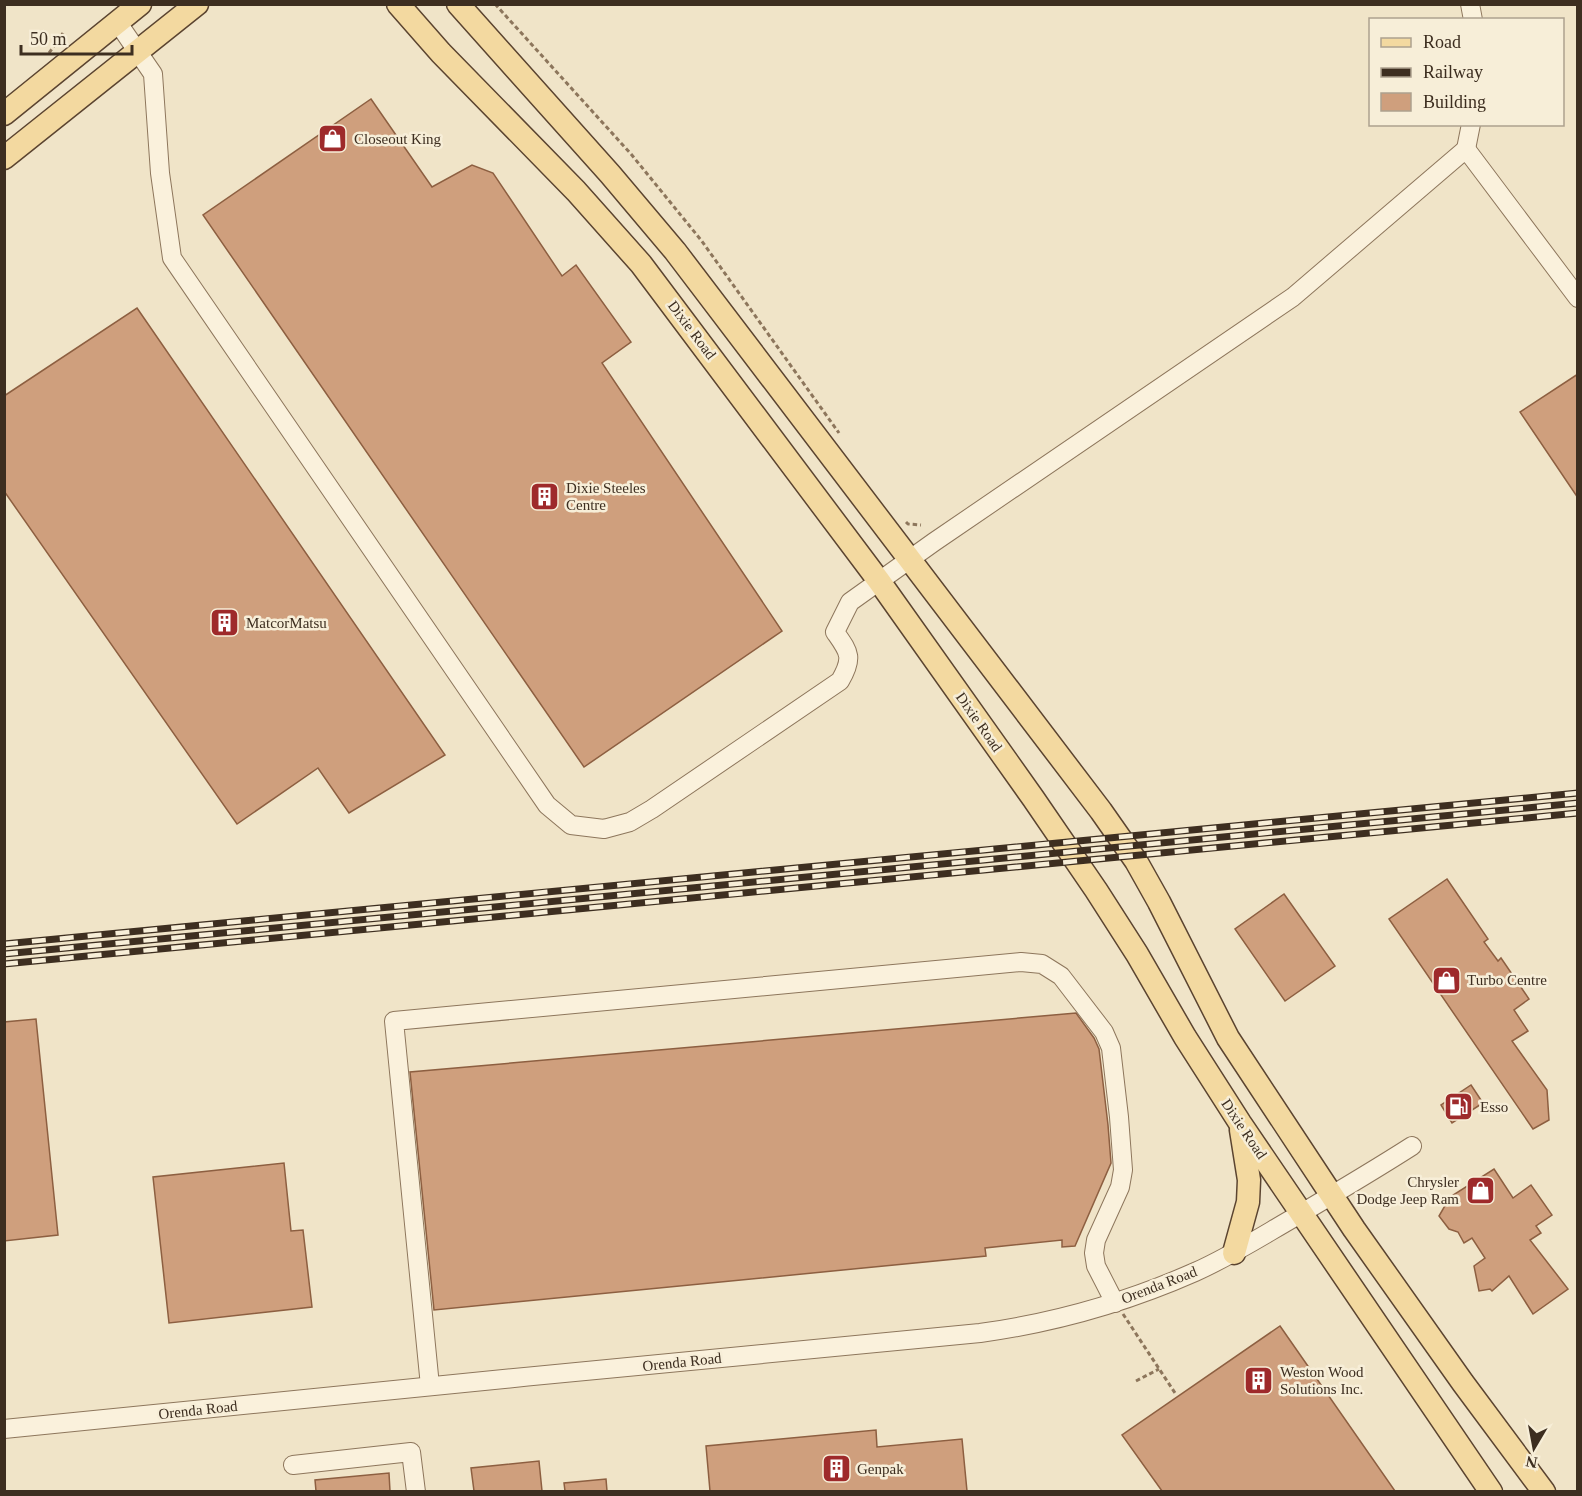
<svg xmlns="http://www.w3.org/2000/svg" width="1582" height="1496" viewBox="0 0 1582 1496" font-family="Georgia,serif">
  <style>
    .building { fill: #cf9f7d; stroke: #8d5f41; stroke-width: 1.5 }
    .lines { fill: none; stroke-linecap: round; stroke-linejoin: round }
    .minor-casing { stroke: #8d765c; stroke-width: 20 }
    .major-casing { stroke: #5b4430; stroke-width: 25 }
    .path { stroke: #8d765c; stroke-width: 3; stroke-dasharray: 4.5 3; stroke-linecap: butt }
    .minor { stroke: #faf1dc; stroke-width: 18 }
    .major { stroke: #f3d9a0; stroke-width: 22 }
    .rail-casing { stroke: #3d2e20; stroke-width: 7 }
    .rail { stroke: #f7eed8; stroke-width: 4.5; stroke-dasharray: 14; stroke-linecap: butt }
    .labels { text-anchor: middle; stroke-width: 5; stroke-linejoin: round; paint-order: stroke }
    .poi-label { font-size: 15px; fill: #3d2e20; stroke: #f7eed8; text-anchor: start }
    .street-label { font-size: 15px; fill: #3d2e20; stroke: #f7eed8 }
  </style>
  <rect width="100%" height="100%" fill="#f0e4c8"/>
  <!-- building -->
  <g class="building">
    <path d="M 371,99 L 432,187 L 472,165 L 493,173 L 562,276 L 576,265 L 631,342 L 602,363 L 782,631 L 584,767 L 203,215 Z"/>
    <path d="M 137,308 L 445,755 L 349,813 L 318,768 L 237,824 L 4,491 L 4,396 Z"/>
    <path d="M 1578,374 L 1578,498 L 1520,412 Z"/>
    <path d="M 1447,879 L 1488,939 L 1484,942 L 1498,961 L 1501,958 L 1529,999 L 1514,1010 L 1528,1031 L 1512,1041 L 1547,1090 L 1549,1120 L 1533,1129 L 1389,919 Z"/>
    <path d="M 1284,894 L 1335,966 L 1285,1001 L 1235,929 Z"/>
    <path d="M 1076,1013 L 1094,1038 L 1099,1049 L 1108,1125 L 1111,1163 L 1075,1246 L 1062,1247 L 1062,1240 L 985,1248 L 986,1256 L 434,1310 L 410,1072 Z"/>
    <path d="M 36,1019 L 58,1235 L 4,1241 L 4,1022 Z"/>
    <path d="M 1471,1085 L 1483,1103 L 1452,1123 L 1441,1105 Z"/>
    <path d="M 284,1163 L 291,1231 L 303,1230 L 312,1307 L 169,1323 L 153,1177 Z"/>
    <path d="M 1494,1169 L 1513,1198 L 1531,1185 L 1552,1215 L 1536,1226 L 1541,1233 L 1530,1240 L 1568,1289 L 1533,1314 L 1509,1276 L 1492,1291 L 1490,1289 L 1479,1291 L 1474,1266 L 1485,1258 L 1472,1238 L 1464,1243 L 1458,1232 L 1449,1229 L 1439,1216 L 1450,1197 Z"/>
    <path d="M 1280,1326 L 1395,1491 L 1162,1491 L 1122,1435 Z"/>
    <path d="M 876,1430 L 877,1447 L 962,1439 L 967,1491 L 710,1491 L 706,1446 Z"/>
    <path d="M 539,1461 L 542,1491 L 474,1491 L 471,1468 Z"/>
    <path d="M 389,1473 L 390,1491 L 316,1491 L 315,1480 Z"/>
    <path d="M 606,1479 L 607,1491 L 565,1491 L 564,1483 Z"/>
  </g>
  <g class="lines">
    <defs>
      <g id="minor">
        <path d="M 1470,4 L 1473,20"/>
        <path d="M 118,23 L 153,74 L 160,173 L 172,258 L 547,805 L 571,825 L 604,829 L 630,822 L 652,809 L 840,681 C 854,657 849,652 835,632 L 850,602 L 934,542 L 1293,297 L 1466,149 L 1578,298"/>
        <path d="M 1466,149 L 1471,124"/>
        <path d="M 430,1386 L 394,1021 L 1021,962 L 1042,964 L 1061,976 L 1104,1032 L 1111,1048 L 1119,1117 L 1123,1170 L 1120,1187 L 1096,1240 L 1094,1253 L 1096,1266 L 1115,1303"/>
        <path d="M 4,1429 C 330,1398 654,1362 980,1333 C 1053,1323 1127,1302 1195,1272 C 1229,1257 1262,1236 1295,1217 C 1334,1194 1373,1171 1412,1146"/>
        <path d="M 293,1465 L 411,1452 L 416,1492"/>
      </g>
      <g id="major">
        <path d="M 398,4 L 441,53 L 576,191 L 641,264 L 879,581 L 1033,798 L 1096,890 L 1137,954 L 1185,1037 L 1240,1123 L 1491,1492"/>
        <path d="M 458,4 L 610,174 L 675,251 L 1101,811 L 1136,861 L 1159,902 L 1228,1038 L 1354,1229 L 1463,1383 L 1544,1492"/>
        <path d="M 4,114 L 140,4"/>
        <path d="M 4,158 L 197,4"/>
        <path d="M 1234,1253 L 1248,1202 L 1249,1180 L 1241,1130"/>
      </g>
    </defs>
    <!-- minor casing -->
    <use href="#minor" class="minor-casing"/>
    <!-- major casing -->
    <use href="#major" class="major-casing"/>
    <!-- path -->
    <g class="path">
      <path d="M 495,4 L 631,154 L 701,240 L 839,433"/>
      <path d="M 49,53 L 63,33"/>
      <path d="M 906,522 L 908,524 L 921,525"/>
      <path d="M 1123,1314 L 1175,1393"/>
      <path d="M 1136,1381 L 1159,1369"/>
    </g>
    <!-- minor -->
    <use href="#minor" class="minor"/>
    <!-- major -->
    <use href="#major" class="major"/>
    <defs>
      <g id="rail">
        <path d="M 4,944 L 1578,793"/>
        <path d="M 4,954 L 1578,803"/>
        <path d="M 4,964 L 1578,813"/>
      </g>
    </defs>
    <!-- rail casing -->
    <use href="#rail" class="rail-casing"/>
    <!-- rail -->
    <use href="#rail" class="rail"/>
  </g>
  <!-- icons -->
  <defs>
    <symbol id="shop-square" viewBox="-11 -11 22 22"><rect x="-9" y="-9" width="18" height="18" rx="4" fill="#9e2a2b" stroke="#f7eed8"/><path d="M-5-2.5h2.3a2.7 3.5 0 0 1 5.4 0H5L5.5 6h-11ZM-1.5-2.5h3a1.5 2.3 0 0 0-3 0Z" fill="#fff"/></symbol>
    <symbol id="building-square" viewBox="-11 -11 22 22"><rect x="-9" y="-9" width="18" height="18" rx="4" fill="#9e2a2b" stroke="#f7eed8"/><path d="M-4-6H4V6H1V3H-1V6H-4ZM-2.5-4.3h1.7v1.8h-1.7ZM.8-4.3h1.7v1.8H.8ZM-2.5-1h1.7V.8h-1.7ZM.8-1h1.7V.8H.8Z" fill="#fff"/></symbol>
    <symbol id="fuel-square" viewBox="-11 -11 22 22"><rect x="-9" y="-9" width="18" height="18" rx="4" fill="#9e2a2b" stroke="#f7eed8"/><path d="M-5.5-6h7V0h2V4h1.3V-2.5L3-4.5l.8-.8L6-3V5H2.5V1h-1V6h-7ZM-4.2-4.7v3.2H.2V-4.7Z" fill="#fff"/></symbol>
  </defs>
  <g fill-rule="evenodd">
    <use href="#shop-square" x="316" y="122" width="33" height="33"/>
    <use href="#building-square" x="528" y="480" width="33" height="33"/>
    <use href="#building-square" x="208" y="606" width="33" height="33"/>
    <use href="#shop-square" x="1430" y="964" width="33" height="33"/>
    <use href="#fuel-square" x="1442" y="1090" width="33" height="33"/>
    <use href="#shop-square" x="1464" y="1174" width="33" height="33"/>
    <use href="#building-square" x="1242" y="1364" width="33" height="33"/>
    <use href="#building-square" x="820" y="1452" width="33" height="33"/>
  </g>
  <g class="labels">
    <!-- poi labels -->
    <g class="poi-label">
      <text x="354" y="144">Closeout King</text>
      <text x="566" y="493">Dixie Steeles<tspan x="566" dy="17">Centre</tspan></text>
      <text x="246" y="628">MatcorMatsu</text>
      <text x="1467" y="985">Turbo Centre</text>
      <text x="1480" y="1112">Esso</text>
      <text x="1459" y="1187" text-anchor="end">Chrysler<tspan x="1459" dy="17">Dodge Jeep Ram</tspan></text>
      <text x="1280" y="1377">Weston Wood<tspan x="1280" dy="17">Solutions Inc.</tspan></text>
      <text x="857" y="1474">Genpak</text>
    </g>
    <!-- street labels -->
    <g class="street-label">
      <text transform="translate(692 330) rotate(53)" y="5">Dixie Road</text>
      <text transform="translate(979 722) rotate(55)" y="5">Dixie Road</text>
      <text transform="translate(1244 1129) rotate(56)" y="5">Dixie Road</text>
      <text transform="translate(1159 1285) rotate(-21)" y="5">Orenda Road</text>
      <text transform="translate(682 1362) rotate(-6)" y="5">Orenda Road</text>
      <text transform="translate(198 1410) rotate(-6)" y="5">Orenda Road</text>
    </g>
  </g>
  <!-- border -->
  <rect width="1582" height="1496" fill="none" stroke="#3d2e20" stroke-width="12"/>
  <!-- legend -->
  <rect x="1369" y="18" width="195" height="108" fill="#f7eed8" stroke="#ada18e" stroke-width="1.5"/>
  <rect x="1381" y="38" width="30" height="9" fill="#f3d9a0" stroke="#ada18e" stroke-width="1.5"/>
  <text x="1423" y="48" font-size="18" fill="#3d2e20">Road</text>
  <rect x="1381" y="68" width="30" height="9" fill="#3d2e20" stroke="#ada18e" stroke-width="1.5"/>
  <text x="1423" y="78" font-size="18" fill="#3d2e20">Railway</text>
  <rect x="1381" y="93" width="30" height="18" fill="#cf9f7d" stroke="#ada18e" stroke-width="1.5"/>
  <text x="1423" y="108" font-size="18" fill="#3d2e20">Building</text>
  <!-- north arrow -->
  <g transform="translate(1534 1448) rotate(190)" stroke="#f7eed8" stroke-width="4.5" paint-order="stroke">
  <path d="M0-4.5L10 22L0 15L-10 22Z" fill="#3d2e20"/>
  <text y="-9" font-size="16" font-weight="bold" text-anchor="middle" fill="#3d2e20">N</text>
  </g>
  <!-- scale -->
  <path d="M21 45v9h111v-9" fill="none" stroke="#3d2e20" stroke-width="3"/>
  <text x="30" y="45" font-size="18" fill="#3d2e20" stroke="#f7eed8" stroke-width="4.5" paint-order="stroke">50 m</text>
</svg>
